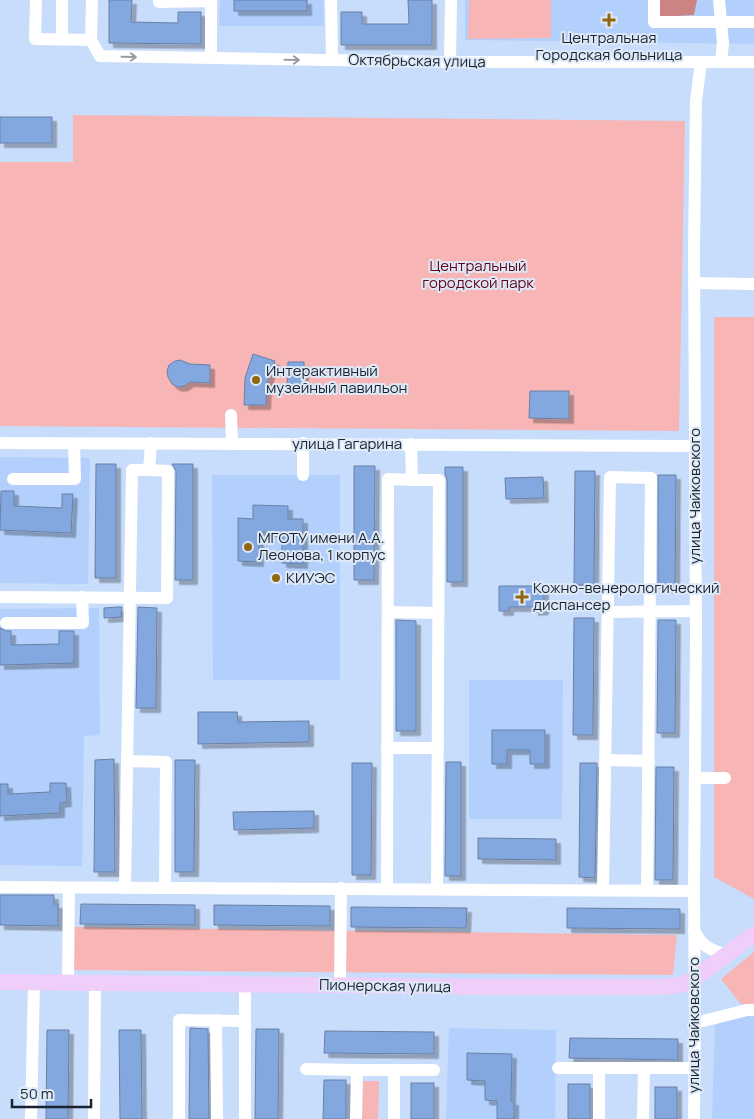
<svg xmlns="http://www.w3.org/2000/svg" width="754" height="1119" viewBox="0 0 754 1119" font-family="Manrope,sans-serif">
  <style>
    .built { fill: #b3d0fc }
    .green { fill: #f7b5b5 }
    .forest { fill: #cc8384 }
    .building { fill: #83a8e0; stroke: #6a80a3; filter: url(#shadow) }
    .lines { fill: none; stroke-linecap: round; stroke-linejoin: round }
    .minor { stroke: #fff; stroke-width: 12 }
    .major { stroke: #f0cefa; stroke-width: 16 }
    .oneway { stroke: #989ca2 }
    .poi-dot { fill: #91660f; stroke: #dee9f8; stroke-width: 2 }
    .labels { text-anchor: middle; stroke-width: 4; stroke-linejoin: round; paint-order: stroke }
    .poi-label { font-size: 15px; fill: #192330; stroke: #dee9f8; text-anchor: start }
    .street-label { font-size: 15px; fill: #192330; stroke: #dee9f8 }
    .park-label { font-size: 15px; fill: #600317; stroke: #dee9f8 }
  </style>
  <defs>
    <filter id="shadow"><feDropShadow dx="4.5" dy="4.5" stdDeviation="0" flood-color="#0004"/></filter>
  </defs>
  <rect width="100%" height="100%" fill="#c8dcfb"/>
  <!-- built -->
  <g class="built">
    <path d="M 220,0 L 323,0 L 324,26 L 219,26 Z"/>
    <path d="M 465,0 L 754,0 L 754,44 L 465,40 Z"/>
    <path d="M 0,457 L 90,458 L 88,584 L 0,583 Z"/>
    <path d="M 212,475 L 340,475 L 340,680 L 213,680 Z"/>
    <path d="M 99,608 L 100,735 L 84,736 L 82,866 L 0,865 L 0,609 Z"/>
    <path d="M 469,680 L 563,680 L 562,819 L 469,819 Z"/>
    <path d="M 747,1013 L 754,1014 L 754,1119 L 712,1119 L 715,1025 Z"/>
    <path d="M 449,1028 L 556,1030 L 555,1119 L 446,1119 Z"/>
  </g>
  <!-- green -->
  <g class="green">
    <path d="M 469,0 L 551,0 L 551,38 L 468,39 Z"/>
    <path d="M 73,115 L 685,121 L 679,431 L 0,426 L 0,162 L 73,162 Z"/>
    <path d="M 714,317 L 754,317 L 754,899 L 714,877 Z"/>
    <path d="M 72,927 L 677,935 L 673,975 L 72,970 Z"/>
    <path d="M 754,952 L 754,1004 L 741,1004 L 721,979 Z"/>
    <path d="M 363,1081 L 379,1081 L 378,1119 L 362,1119 Z"/>
  </g>
  <!-- forest -->
  <path class="forest" d="M 659,0 L 697,0 L 694,15 L 658,17 Z"/>
  <!-- building -->
  <g class="building">
    <path d="M 109,0 L 132,0 L 131,22 L 178,23 L 178,12 L 201,12 L 201,44 L 109,43 Z"/>
    <rect x="234" y="0" width="73" height="11"/>
    <path d="M 408,0 L 432,0 L 432,45 L 341,45 L 341,12 L 362,12 L 362,24 L 409,24 Z"/>
    <rect x="0" y="117" width="52" height="26"/>
    <path d="M 253,354 L 275,361 L 267,383 L 266,405 L 244,405 L 245,378 Z"/>
    <path d="M 180,360 L 190,364 L 210,365 L 210,383 L 190,382 L 184,386 L 178,387 L 172,384 L 168,377 L 167,371 L 169,365 L 175,361 Z"/>
    <path d="M 288,362 L 304,362 L 304,389 L 287,389 Z"/>
    <path d="M 530,391 L 569,391 L 569,419 L 529,418 Z"/>
    <path d="M 96,464 L 116,464 L 116,578 L 95,578 Z"/>
    <path d="M 172,464 L 193,464 L 193,580 L 175,580 L 176,471 Z"/>
    <path d="M 354,466 L 375,466 L 374,580 L 354,580 Z"/>
    <path d="M 445,467 L 463,467 L 463,582 L 447,582 L 447,480 L 445,474 Z"/>
    <path d="M 575,471 L 595,471 L 594,585 L 574,585 Z"/>
    <path d="M 658,475 L 676,475 L 675,588 L 658,588 Z"/>
    <path d="M 543,477 L 544,498 L 506,499 L 505,478 Z"/>
    <path d="M 1,491 L 14,491 L 14,506 L 62,508 L 62,494 L 73,494 L 71,533 L 0,530 Z"/>
    <path d="M 253,505 L 288,506 L 288,519 L 303,519 L 303,564 L 282,563 L 282,533 L 259,532 L 259,562 L 238,561 L 238,518 L 253,519 Z"/>
    <path d="M 499,586 L 544,586 L 544,610 L 534,611 L 534,607 L 509,607 L 509,611 L 499,611 Z"/>
    <path d="M 117,607 L 122,607 L 121,617 L 104,618 L 104,608 Z"/>
    <path d="M 138,607 L 157,608 L 156,708 L 136,708 Z"/>
    <path d="M 574,618 L 594,618 L 593,735 L 573,735 Z"/>
    <path d="M 396,620 L 416,621 L 416,731 L 396,731 Z"/>
    <path d="M 658,620 L 676,620 L 675,733 L 657,733 Z"/>
    <path d="M 0,628 L 6,631 L 11,631 L 11,645 L 59,644 L 59,631 L 74,631 L 74,663 L 0,665 Z"/>
    <path d="M 198,712 L 237,712 L 238,722 L 309,721 L 309,742 L 198,744 Z"/>
    <path d="M 492,730 L 545,730 L 545,764 L 530,764 L 530,750 L 507,750 L 507,764 L 492,764 Z"/>
    <path d="M 114,759 L 115,872 L 94,872 L 95,760 Z"/>
    <path d="M 175,760 L 195,760 L 194,872 L 175,872 Z"/>
    <path d="M 446,762 L 461,762 L 461,876 L 445,876 Z"/>
    <path d="M 352,763 L 372,763 L 371,875 L 352,875 Z"/>
    <path d="M 580,763 L 597,763 L 595,878 L 579,877 Z"/>
    <path d="M 656,767 L 674,767 L 673,880 L 655,880 Z"/>
    <path d="M 50,783 L 66,783 L 67,802 L 60,803 L 60,813 L 0,816 L 0,784 L 8,784 L 8,794 L 50,792 Z"/>
    <path d="M 314,811 L 314,828 L 234,830 L 233,812 Z"/>
    <path d="M 478,838 L 556,839 L 556,860 L 478,859 Z"/>
    <path d="M 0,895 L 54,895 L 54,904 L 58,904 L 58,926 L 0,925 Z"/>
    <path d="M 81,904 L 195,905 L 195,925 L 80,924 Z"/>
    <path d="M 214,905 L 330,906 L 330,926 L 214,925 Z"/>
    <path d="M 351,907 L 467,908 L 466,928 L 351,927 Z"/>
    <path d="M 567,908 L 680,909 L 680,929 L 567,928 Z"/>
    <path d="M 190,1028 L 208,1029 L 209,1119 L 189,1119 Z"/>
    <path d="M 256,1029 L 279,1029 L 278,1119 L 255,1119 Z"/>
    <path d="M 47,1030 L 69,1030 L 68,1119 L 46,1119 Z"/>
    <path d="M 119,1030 L 141,1030 L 142,1119 L 120,1119 Z"/>
    <path d="M 325,1031 L 434,1032 L 434,1054 L 324,1053 Z"/>
    <path d="M 570,1038 L 678,1039 L 678,1060 L 569,1058 Z"/>
    <path d="M 467,1053 L 512,1054 L 511,1096 L 511,1101 L 514,1101 L 514,1119 L 497,1119 L 497,1101 L 485,1100 L 485,1081 L 467,1080 Z"/>
    <path d="M 324,1080 L 346,1080 L 346,1119 L 323,1119 Z"/>
    <rect x="411" y="1083" width="23" height="36"/>
    <rect x="568" y="1084" width="22" height="35"/>
    <rect x="655" y="1087" width="22" height="32"/>
  </g>
  <g class="lines">
    <!-- minor -->
    <g class="minor">
      <path d="M 36,0 L 35,39 L 91,40"/>
      <path d="M 62,0 L 62,39"/>
      <path d="M 92,0 L 91,40 L 100,56 L 446,62 L 754,62"/>
      <path d="M 159,0 L 159,2 L 211,1 L 211,58"/>
      <path d="M 331,0 L 332,60"/>
      <path d="M 654,0 L 654,22 L 754,22"/>
      <path d="M 719,0 L 723,43 L 721,62"/>
      <path d="M 450,62 L 451,0"/>
      <path d="M 694,283 L 754,284"/>
      <path d="M 231,415 L 232,443"/>
      <path d="M 0,443 L 694,446"/>
      <path d="M 303,443 L 303,475"/>
      <path d="M 13,479 L 75,479 L 74,444"/>
      <path d="M 412,480 L 439,480 L 437,889"/>
      <path d="M 0,597 L 167,598 L 168,471 L 149,470"/>
      <path d="M 388,612 L 438,613"/>
      <path d="M 608,612 L 696,611"/>
      <path d="M 6,623 L 83,623 L 82,597"/>
      <path d="M 387,748 L 438,748"/>
      <path d="M 606,760 L 649,761"/>
      <path d="M 127,761 L 166,762 L 165,888"/>
      <path d="M 696,778 L 725,778"/>
      <path d="M 0,887 L 694,891"/>
      <path d="M 125,888 L 132,470 L 149,470 L 151,443"/>
      <path d="M 387,888 L 388,479 L 412,480 L 411,444"/>
      <path d="M 603,889 L 610,477 L 651,478 L 647,890"/>
      <path d="M 694,930 C 702,947 710,950 728,955"/>
      <path d="M 68,983 L 69,888"/>
      <path d="M 340,986 L 341,888"/>
      <path d="M 216,1020 L 217,1119"/>
      <path d="M 245,1021 L 245,1119"/>
      <path d="M 695,1023 L 747,1010 L 754,1010"/>
      <path d="M 558,1068 L 695,1068"/>
      <path d="M 306,1069 L 357,1070"/>
      <path d="M 394,1070 L 434,1070"/>
      <path d="M 31,1119 L 34,982"/>
      <path d="M 94,1119 L 95,983"/>
      <path d="M 179,1119 L 179,1020 L 245,1021 L 245,985"/>
      <path d="M 356,1119 L 357,1070 L 394,1070 L 394,1119"/>
      <path d="M 599,1119 L 599,1068"/>
      <path d="M 643,1119 L 644,1068"/>
      <path d="M 694,1119 L 695,1023 L 694,891 L 696,633 L 694,249 L 696,101 L 701,62"/>
    </g>
    <!-- major -->
    <path class="major" d="M 0,982 L 496,987 L 661,987 L 681,985 L 694,979 L 754,934"/>
  </g>
  <!-- one-way arrows -->
  <defs><path id="oneway-shaft" d="M-6 0H5M1.5-3L5.5 0L1.5 3" fill="none" stroke-width="1.6" stroke-linecap="round" stroke-linejoin="round" transform="scale(1.25)"/></defs>
  <g class="oneway">
    <use href="#oneway-shaft" transform="translate(129 57) rotate(1)"/>
    <use href="#oneway-shaft" transform="translate(292 60) rotate(1)"/>
  </g>
  <!-- markers -->
  <g class="poi-dot">
    <path d="M606.5 12.5h5v5h5v5h-5v5h-5v-5h-5v-5h5z"/>
    <circle cx="256" cy="380" r="5"/>
    <circle cx="248" cy="547" r="5"/>
    <circle cx="276" cy="578" r="5"/>
    <path d="M519.5 589.5h5v5h5v5h-5v5h-5v-5h-5v-5h5z"/>
  </g>
  <g class="labels">
    <!-- poi labels -->
    <g class="poi-label">
      <text x="609" y="43" text-anchor="middle">Центральная<tspan x="609" dy="17">Городская больница</tspan></text>
      <text x="266" y="376">Интерактивный<tspan x="266" dy="17">музейный павильон</tspan></text>
      <text x="258" y="543">МГОТУ имени А.А.<tspan x="258" dy="17">Леонова, 1 корпус</tspan></text>
      <text x="286" y="583">КИУЭС</text>
      <text x="533" y="593">Кожно-венерологический<tspan x="533" dy="17">диспансер</tspan></text>
    </g>
    <!-- street labels -->
    <g class="street-label">
      <text transform="translate(417 61) rotate(1)" y="5">Октябрьская улица</text>
      <text x="347" y="449">улица Гагарина</text>
      <text transform="translate(695 496) rotate(-90)" y="5">улица Чайковского</text>
      <text transform="translate(385 986) rotate(1)" y="5">Пионерская улица</text>
      <text transform="translate(694 1025) rotate(-90)" y="5">улица Чайковского</text>
    </g>
    <!-- park labels -->
    <g class="park-label">
      <text x="478" y="271">Центральный<tspan x="478" dy="17">городской парк</tspan></text>
    </g>
  </g>
  <!-- scale -->
  <path d="M12 1099v8h79v-8" fill="none" stroke="#192330" stroke-width="2.5"/>
  <text x="20" y="1099" font-size="15" fill="#192330" stroke="#dee9f8" stroke-width="4" paint-order="stroke">50 m</text>
</svg>
